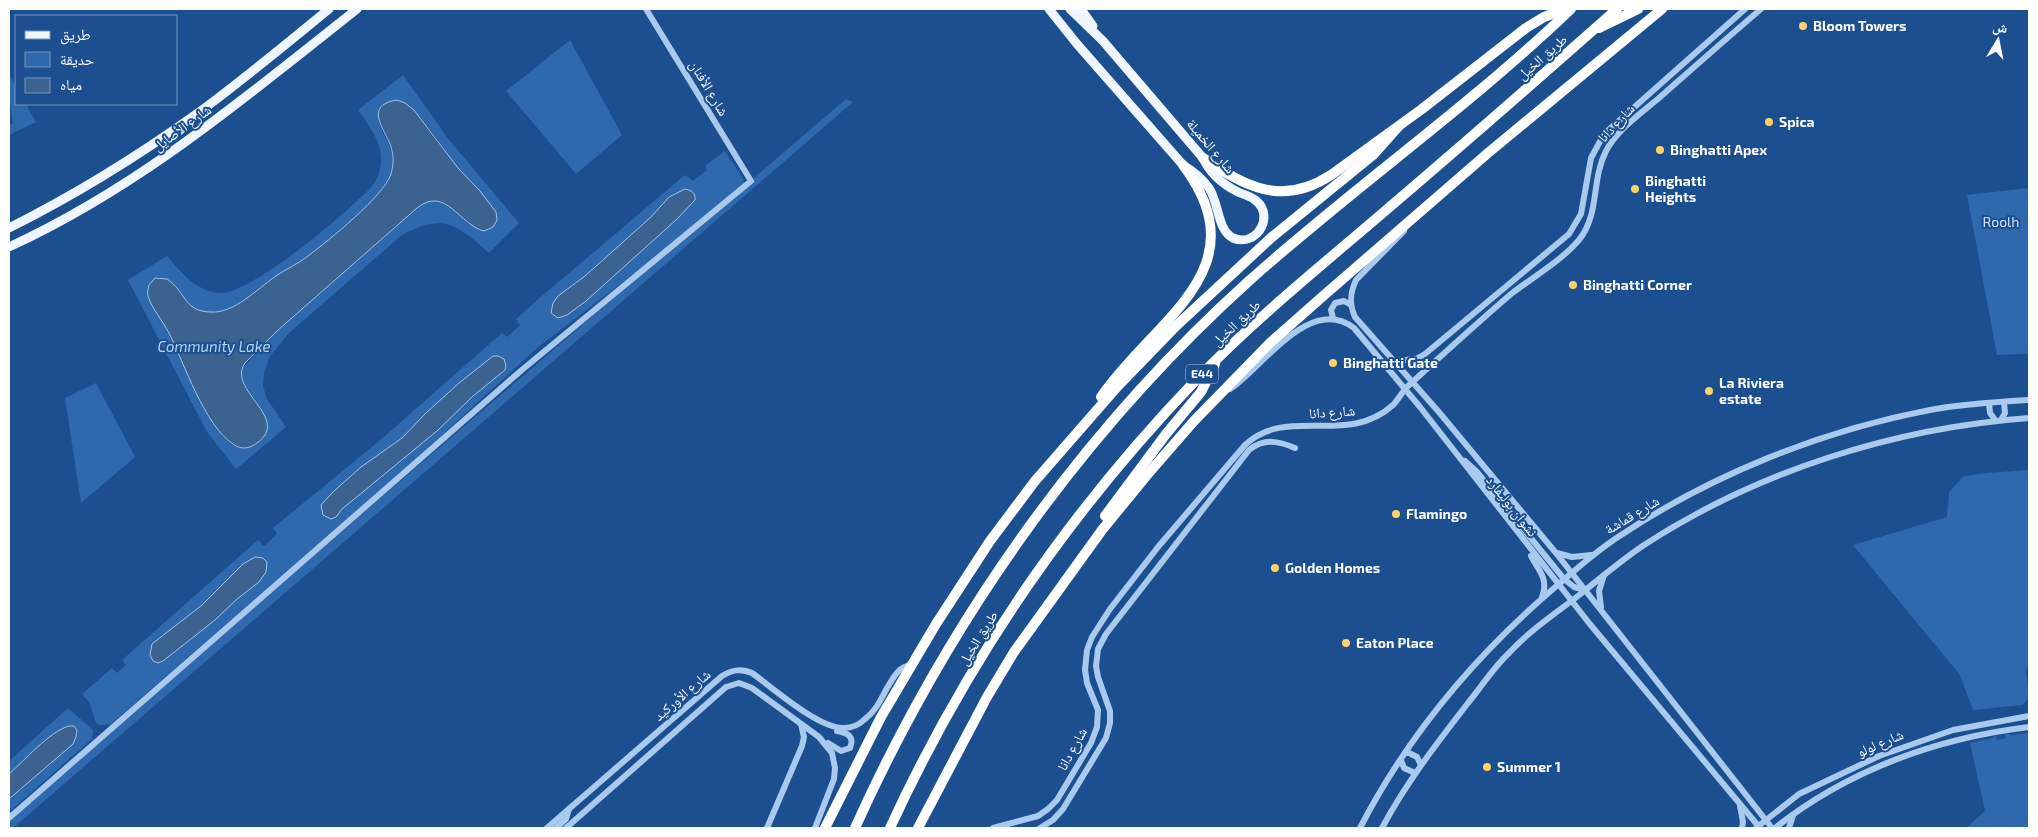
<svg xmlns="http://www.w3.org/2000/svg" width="2038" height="837" viewBox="0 0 2038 837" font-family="'Exo 2','Noto Naskh Arabic',sans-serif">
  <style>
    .green { fill: #2e69ad; fill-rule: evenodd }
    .water { fill: #3c6290; stroke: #9cc4f0 }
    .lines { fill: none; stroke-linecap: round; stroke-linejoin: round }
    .minor { stroke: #a9c9ee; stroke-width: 6 }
    .major { stroke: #f0f6ff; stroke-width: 9 }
    .highway { stroke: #fff; stroke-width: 10 }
    .poi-dot { fill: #ffd166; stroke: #1b4f8f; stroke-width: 2 }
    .labels { text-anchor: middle; stroke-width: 4; stroke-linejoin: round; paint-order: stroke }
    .shield { fill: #1b4f8f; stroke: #bbcadd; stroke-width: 1 }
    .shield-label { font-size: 12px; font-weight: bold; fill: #fff }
    .poi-label { font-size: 14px; font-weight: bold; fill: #fff; stroke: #1b4f8f; text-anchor: start }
    .street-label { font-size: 14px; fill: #fff; stroke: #1b4f8f }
    .park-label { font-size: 14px; fill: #cfe3fa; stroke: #1b4f8f }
    .water-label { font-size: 15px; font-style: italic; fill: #b5d3f5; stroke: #1b4f8f }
  </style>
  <rect width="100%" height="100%" fill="#1b4f8f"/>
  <!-- green -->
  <g class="green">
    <path d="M 570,40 L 622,135 L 576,174 L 506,91 Z"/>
    <path d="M 9,74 L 16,87 L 16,104 L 26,104 L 36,122 L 9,135 L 9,125 L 13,123 L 9,96 Z"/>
    <path d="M 403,75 L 450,141 L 519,223 L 489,253 C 456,224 444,213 402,235 L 290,332 L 270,356 L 264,373 L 263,386 L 267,399 L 286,427 L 236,469 L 207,432 L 128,280 L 167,256 C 182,273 195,290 218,293 C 248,297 351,210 372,186 C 376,181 379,175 380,169 C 386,147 370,127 358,110 ZM 409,105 L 430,129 L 458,168 L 480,191 L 469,225 C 457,213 443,195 423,203 L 277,331 L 242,369 C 239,393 270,406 266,431 C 265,438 258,444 251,447 C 244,450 237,448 230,443 C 208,424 196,391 184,365 C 171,338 159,312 149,285 L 158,277 C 162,279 168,281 172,283 C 189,294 181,313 213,312 C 235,312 255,291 272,279 C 283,271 296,265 307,257 C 328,242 383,197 391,174 C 398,153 384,139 378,120 Z"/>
    <path d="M 846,99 L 853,102 L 13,828 L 9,828 L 9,818 L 104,735 Z"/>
    <path d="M 725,151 L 744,180 L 744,184 L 672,244 L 536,349 L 417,458 L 111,724 L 101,725 L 96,723 L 89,702 L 82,694 L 112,668 L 117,673 L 126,665 L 122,660 L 258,540 L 264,546 L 277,534 L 273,528 L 378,442 L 502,333 L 507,337 L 520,325 L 516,319 L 536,301 L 685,175 L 693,181 L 707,170 L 705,166 Z"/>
    <path d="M 2029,188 L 2029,354 L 1997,355 L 1967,195 Z"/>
    <path d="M 96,383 L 135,457 L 81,503 L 65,398 Z"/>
    <path d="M 2029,470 L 2029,662 L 2026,671 L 2029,698 L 2022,705 L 1973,710 L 1960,675 L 1853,545 L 1947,517 L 1949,492 L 1964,476 L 1986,473 Z"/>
    <path d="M 68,708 L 93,730 L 92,739 L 9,812 L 9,761 Z"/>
    <path d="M 2005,733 L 2011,735 L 2029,733 L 2029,828 L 1966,828 L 1985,811 L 1970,743 L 1993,738 L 1996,735 L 1997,740 L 2006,738 Z"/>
  </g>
  <!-- water -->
  <g class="water">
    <path d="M 397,100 L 405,103 L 414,110 L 458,168 L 480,191 L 496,212 L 497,220 L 493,227 L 484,231 C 459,225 446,185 417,208 L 277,331 L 245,363 C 226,390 292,418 257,443 C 249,449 241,450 233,444 C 205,426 184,363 169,333 C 163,321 152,309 148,296 C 147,292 148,289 149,285 L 155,278 L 167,279 C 186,291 183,311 210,312 C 234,314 257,289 276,276 C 286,269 298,264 308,256 C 328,241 384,196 391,174 C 393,167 394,158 392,151 C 389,133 360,106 397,100 Z"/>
    <path d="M 685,189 C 691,190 696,193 695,200 L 677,219 L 586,301 L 567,315 L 558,318 L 551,313 L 553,303 L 558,296 L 585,276 L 651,217 L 669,197 Z"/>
    <path d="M 493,356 L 498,356 L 504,359 L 506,366 L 505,370 L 473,396 L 437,431 L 342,509 L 336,517 L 331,519 L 323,515 L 321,505 L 333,492 L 361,467 L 402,438 L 426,413 L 459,383 Z"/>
    <path d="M 255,557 L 263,558 L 267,562 L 266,572 L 259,582 L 237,599 L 215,620 L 163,661 L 158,663 L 153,661 L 150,655 L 152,644 L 202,605 L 243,564 Z"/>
    <path d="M 69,726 L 74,726 L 77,730 L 76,737 L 73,744 L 9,799 L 9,774 C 25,760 49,732 69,726 Z"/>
  </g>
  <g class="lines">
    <!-- minor -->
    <g class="minor">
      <path d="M 1404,231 L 1356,280 C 1350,293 1349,304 1355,317 L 1438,411 L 1556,553 L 1772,828"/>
      <path d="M 1333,318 L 1331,310 L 1335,303 L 1344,301 L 1351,305"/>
      <path d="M 1394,361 L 1416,359 L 1425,354 L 1569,234 L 1581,214 L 1591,158 L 1604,134 L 1745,9"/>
      <path d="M 1230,389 C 1263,367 1310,294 1354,328 L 1420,407 L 1589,623 L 1760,828"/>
      <path d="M 1989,403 L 1990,413 L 1996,421"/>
      <path d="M 2001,420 L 2005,413 L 2004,402"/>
      <path d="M 1465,461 L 1477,472 L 1564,579 L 1574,587 L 1585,590"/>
      <path d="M 1557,553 L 1572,557 L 1591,555"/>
      <path d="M 1531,556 C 1539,571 1549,579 1542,597"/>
      <path d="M 1601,607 L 1599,591 L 1604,575"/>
      <path d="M 828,743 L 841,751 L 850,748 C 855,736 847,733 837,731"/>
      <path d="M 1405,753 L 1409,753 L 1417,757 L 1421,765"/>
      <path d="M 1401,760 L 1404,768 L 1415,773"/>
      <path d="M 1740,806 L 1743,822 L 1742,828"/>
      <path d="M 9,818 L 523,369 L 751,181 L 646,9"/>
      <path d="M 547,828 L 722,676 C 732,670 741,668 752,673 C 773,688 819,729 844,728 C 852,728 860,724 865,719 C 876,711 881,699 887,688 C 894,677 898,667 911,665"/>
      <path d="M 556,828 L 566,819 L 569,809"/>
      <path d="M 566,828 L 726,687 L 739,683 L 752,688 L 819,737 L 832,753 L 835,768 L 834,779 L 815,828"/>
      <path d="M 767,828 L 802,746 L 804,737 L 801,724"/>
      <path d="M 993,828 L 1038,816 L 1048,809 L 1057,800 L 1091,743 L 1097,727 L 1098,710 L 1087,683 L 1085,670 L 1087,650 L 1092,637 L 1110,609 L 1158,547 L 1245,445 C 1287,405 1347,447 1393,405 C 1398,400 1402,392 1407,387 C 1441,356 1476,324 1511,294 C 1533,277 1561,261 1579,240 C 1600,214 1591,180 1606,151 C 1617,130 1641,113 1659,98 C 1693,68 1727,38 1761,9"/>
      <path d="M 1040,828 L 1053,820 L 1063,809 L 1106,738 L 1110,723 L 1110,711 L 1098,677 L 1096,666 L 1098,649 L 1106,634 L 1249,450 C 1264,438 1279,441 1295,448"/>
      <path d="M 1360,828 C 1407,737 1475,656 1553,589 C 1574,571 1595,552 1618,537 C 1711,475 1820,431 1930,410 C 1962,404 1996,402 2029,400"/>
      <path d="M 1382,828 C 1406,783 1437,743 1468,703 C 1482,686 1493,668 1509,653 C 1531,629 1558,612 1583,592 C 1603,576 1623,559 1644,545 C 1758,471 1894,428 2029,418"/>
      <path d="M 1756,828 L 1799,794 L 1879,756 L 1953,730 L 2029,716"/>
      <path d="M 1775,828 C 1848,770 1937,738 2029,727"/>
      <path d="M 1789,828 L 1793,815"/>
    </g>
    <!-- major -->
    <g class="major">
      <path d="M 1049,9 L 1077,44 L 1183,165 C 1193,171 1202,178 1209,188 C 1219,202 1217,230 1233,238 C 1252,246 1270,226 1262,208 C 1257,198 1247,196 1238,192 C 1222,184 1210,174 1203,158 L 1103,41 L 1070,9"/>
      <path d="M 1081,9 L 1093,26"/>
      <path d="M 9,228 C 75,195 138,156 198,113 C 243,80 286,44 329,9"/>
      <path d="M 9,247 C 138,188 246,97 357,9"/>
    </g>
    <!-- highway -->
    <g class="highway">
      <path d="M 1599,28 L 1638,9"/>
      <path d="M 1203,158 C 1246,187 1282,207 1331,175 L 1422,109 L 1526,28 L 1544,17 L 1566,9"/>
      <path d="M 1101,397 C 1154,319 1262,270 1183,165"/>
      <path d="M 1105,516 L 1166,434 L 1201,392 L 1215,364"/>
      <path d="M 825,828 L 881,717 L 936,624 L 990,541 L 1035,481 L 1117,387 L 1176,326 L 1272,237 L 1374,154 L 1398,127"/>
      <path d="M 855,828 C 948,622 1081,432 1250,280 C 1354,187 1470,106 1571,9"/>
      <path d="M 890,828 C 966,663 1070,511 1196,380 C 1253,321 1316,270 1378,217 C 1459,148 1538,79 1617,9"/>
      <path d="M 918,828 L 987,697 L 1014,652 L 1102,530 L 1147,475 L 1194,421 L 1270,343 L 1322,297 L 1488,153 L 1662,9"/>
    </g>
  </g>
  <!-- markers -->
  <g class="poi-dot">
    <circle cx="1803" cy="26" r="5"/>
    <circle cx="1769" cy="122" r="5"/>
    <circle cx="1660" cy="150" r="5"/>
    <circle cx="1635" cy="189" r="5"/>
    <circle cx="1573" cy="285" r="5"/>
    <circle cx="1333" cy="363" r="5"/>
    <circle cx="1709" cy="391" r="5"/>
    <circle cx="1396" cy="514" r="5"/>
    <circle cx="1275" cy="568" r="5"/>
    <circle cx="1346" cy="643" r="5"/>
    <circle cx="1487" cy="767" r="5"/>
  </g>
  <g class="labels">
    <!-- shield labels -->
    <rect class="shield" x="1186" y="364.5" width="32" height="19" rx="4"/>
    <g class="shield-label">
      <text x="1202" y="378">E44</text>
    </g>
    <!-- poi labels -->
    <g class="poi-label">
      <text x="1813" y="31">Bloom Towers</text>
      <text x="1779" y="127">Spica</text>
      <text x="1670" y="155">Binghatti Apex</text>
      <text x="1645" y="186">Binghatti<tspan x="1645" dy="16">Heights</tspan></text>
      <text x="1583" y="290">Binghatti Corner</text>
      <text x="1343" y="368">Binghatti Gate</text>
      <text x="1719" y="388">La Riviera<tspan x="1719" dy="16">estate</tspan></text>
      <text x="1406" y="519">Flamingo</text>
      <text x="1285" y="573">Golden Homes</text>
      <text x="1356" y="648">Eaton Place</text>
      <text x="1497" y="772">Summer 1</text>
    </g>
    <!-- street labels -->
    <g class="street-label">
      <text transform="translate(1542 57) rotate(-41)" y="5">طريق الخيل</text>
      <text transform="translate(709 88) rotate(59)" y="5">شارع الأفنان</text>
      <text transform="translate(1616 123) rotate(-47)" y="5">شارع دانا</text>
      <text transform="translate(182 128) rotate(-36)" y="5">شارع الأصايل</text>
      <text transform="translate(1211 146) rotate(50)" y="5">شارع الخميلة</text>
      <text transform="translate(1236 323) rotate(-43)" y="5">طريق الخيل</text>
      <text transform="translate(1332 412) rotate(-4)" y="5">شارع دانا</text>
      <text transform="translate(1512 506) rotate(52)" y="5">نشوان بوليفارد</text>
      <text transform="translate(1632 515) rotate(-31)" y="5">شارع قماشة</text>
      <text transform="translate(978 638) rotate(-58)" y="5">طريق الخيل</text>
      <text transform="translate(682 695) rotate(-41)" y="5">شارع الأوركيد</text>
      <text transform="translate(1880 743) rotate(-23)" y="5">شارع لولو</text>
      <text transform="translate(1072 749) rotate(-61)" y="5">شارع دانا</text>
    </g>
    <!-- park labels -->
    <g class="park-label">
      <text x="2001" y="227">Roolh</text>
    </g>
    <!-- water labels -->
    <g class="water-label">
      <text x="214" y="352">Community Lake</text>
    </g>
  </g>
  <!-- border -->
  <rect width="2038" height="837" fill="none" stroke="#ffffff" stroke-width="20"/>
  <!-- legend -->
  <rect x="15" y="15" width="162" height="90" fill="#1b4f8f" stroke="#7695bc"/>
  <rect x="25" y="31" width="25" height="8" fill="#f0f6ff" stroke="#7695bc"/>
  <text x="60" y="40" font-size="15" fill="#ffffff">طريق</text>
  <rect x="25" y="52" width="25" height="15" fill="#2e69ad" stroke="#7695bc"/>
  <text x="60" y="65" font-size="15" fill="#ffffff">حديقة</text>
  <rect x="25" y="78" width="25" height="15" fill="#3c6290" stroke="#7695bc"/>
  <text x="60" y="90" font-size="15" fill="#ffffff">مياه</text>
  <!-- north arrow -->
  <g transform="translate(1998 40) rotate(10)" stroke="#1b4f8f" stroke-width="4" paint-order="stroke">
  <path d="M0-4L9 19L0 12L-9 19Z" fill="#ffffff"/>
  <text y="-8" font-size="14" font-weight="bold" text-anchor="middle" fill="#ffffff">ش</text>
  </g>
</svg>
